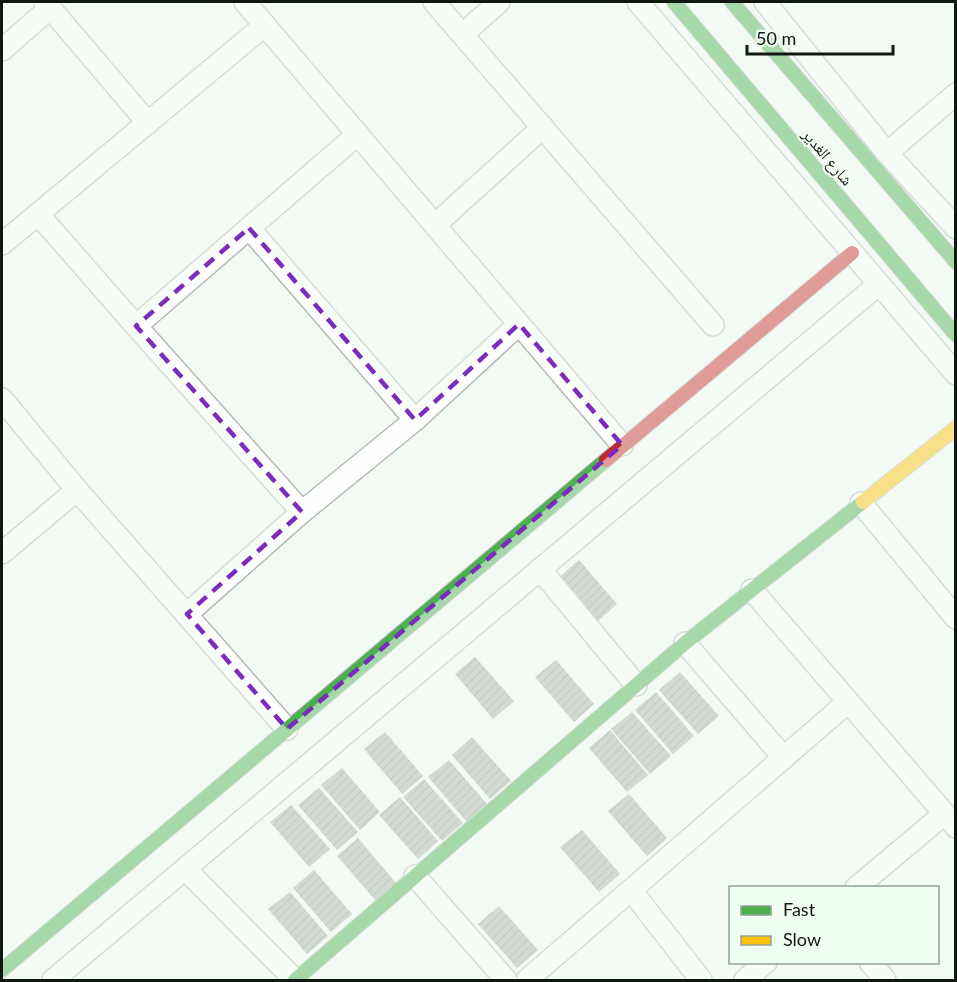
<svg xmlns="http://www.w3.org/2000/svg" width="957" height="982" viewBox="0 0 957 982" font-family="Lato,'Noto Naskh Arabic',sans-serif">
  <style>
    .building { fill: url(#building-hatch) }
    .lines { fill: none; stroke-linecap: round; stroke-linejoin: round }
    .street-casing { stroke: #b3bbb4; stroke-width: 24 }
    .fast-casing { stroke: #b3bbb4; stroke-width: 16 }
    .slow-casing { stroke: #b3bbb4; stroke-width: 16 }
    .jam-casing { stroke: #b3bbb4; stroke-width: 16 }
    .street { stroke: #fdfefd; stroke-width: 21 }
    .fast { stroke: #4caf50; stroke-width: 14 }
    .slow { stroke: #ffc107; stroke-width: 14 }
    .jam { stroke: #c62828; stroke-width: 14 }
    .marked { fill: none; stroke: #7b2cbf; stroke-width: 4.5; stroke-dasharray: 12 8; stroke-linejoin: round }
    .labels { text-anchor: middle; stroke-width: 4.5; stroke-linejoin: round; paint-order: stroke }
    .street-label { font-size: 16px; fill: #0f1810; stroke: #effef0 }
  </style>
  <defs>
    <pattern id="building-hatch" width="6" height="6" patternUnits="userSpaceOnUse" patternTransform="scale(1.5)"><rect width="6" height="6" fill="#aab3ac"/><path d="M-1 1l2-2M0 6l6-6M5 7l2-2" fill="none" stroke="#919993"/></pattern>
  </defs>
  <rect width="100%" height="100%" fill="#f2faf3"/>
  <!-- building -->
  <g class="building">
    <path d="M 579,560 L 617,604 L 596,623 L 558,578 Z"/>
    <path d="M 475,657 L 514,701 L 493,719 L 455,674 Z"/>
    <path d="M 556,660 L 594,704 L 574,722 L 535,677 Z"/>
    <path d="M 680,672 L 719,716 L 698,734 L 659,690 Z"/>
    <path d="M 656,692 L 694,736 L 673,754 L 635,710 Z"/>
    <path d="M 632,712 L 671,756 L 650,774 L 611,729 Z"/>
    <path d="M 610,730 L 648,775 L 627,792 L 589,748 Z"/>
    <path d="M 385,732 L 423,776 L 402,794 L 364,749 Z"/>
    <path d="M 472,737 L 511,781 L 490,799 L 452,755 Z"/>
    <path d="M 449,760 L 487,804 L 467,822 L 428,777 Z"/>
    <path d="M 342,768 L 380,812 L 360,830 L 321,785 Z"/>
    <path d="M 424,779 L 463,823 L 442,841 L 403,797 Z"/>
    <path d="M 319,788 L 358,832 L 337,850 L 298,805 Z"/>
    <path d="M 629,794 L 667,838 L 647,856 L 608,811 Z"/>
    <path d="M 400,797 L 438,841 L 418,859 L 379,815 Z"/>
    <path d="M 291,805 L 330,849 L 309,867 L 270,822 Z"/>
    <path d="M 582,830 L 620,874 L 599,892 L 560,847 Z"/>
    <path d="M 358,838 L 396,883 L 376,901 L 337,856 Z"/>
    <path d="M 314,870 L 352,914 L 331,932 L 293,888 Z"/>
    <path d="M 290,892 L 328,936 L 307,954 L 268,909 Z"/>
    <path d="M 499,906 L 538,950 L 517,968 L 478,924 Z"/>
  </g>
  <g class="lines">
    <defs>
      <g id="street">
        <path d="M 45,2 L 148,123"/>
        <path d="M 245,2 L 622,445"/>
        <path d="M 434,2 L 713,325"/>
        <path d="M 638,2 L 956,374"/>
        <path d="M 765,2 L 887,153 L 956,228"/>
        <path d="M 463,34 L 499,2"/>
        <path d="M 2,50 L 50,8"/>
        <path d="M 887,153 L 956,94"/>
        <path d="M 38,214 L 136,326 L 302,512"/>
        <path d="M 435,225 L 543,127"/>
        <path d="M 249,228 L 415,420"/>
        <path d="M 2,244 L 265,25"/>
        <path d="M 136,326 L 358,134"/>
        <path d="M 2,399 L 77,490 L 287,729"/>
        <path d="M 861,503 L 956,618"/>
        <path d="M 2,553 L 77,490"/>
        <path d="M 540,569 L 636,685"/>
        <path d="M 752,590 L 956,827"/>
        <path d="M 187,614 L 302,512 L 415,420 L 519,324"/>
        <path d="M 685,643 L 784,758"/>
        <path d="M 185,869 L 294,979"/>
        <path d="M 415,876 L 506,980"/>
        <path d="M 856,888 L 944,814"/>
        <path d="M 631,890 L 701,980"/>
        <path d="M 870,962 L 885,980"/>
        <path d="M 53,980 L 879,284"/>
        <path d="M 527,980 L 848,702"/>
        <path d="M 745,980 L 766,962"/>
      </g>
      <g id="fast">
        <path d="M 674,2 L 956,335"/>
        <path d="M 732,2 L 956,262"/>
        <path d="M 2,970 L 606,460"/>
        <path d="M 295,980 L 685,643 L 863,502"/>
      </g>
      <path id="slow" d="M 863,502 L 956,428"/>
      <path id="jam" d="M 606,460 L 852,253"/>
    </defs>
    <!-- street casing -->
    <use href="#street" class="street-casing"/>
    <!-- fast casing -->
    <use href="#fast" class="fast-casing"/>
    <!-- slow casing -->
    <use href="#slow" class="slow-casing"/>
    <!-- jam casing -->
    <use href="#jam" class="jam-casing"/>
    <!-- street -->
    <use href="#street" class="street"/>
    <!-- fast -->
    <use href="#fast" class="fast"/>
    <!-- slow -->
    <use href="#slow" class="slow"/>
    <!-- jam -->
    <use href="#jam" class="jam"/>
  </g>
  <!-- marked area -->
  <path d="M0 0H957V982H0ZM 249,228 L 415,420 L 519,324 L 622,445 L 287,729 L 187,614 L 302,512 L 136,326 Z" fill="#f2faf3" fill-opacity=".55" fill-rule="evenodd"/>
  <path class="marked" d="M 249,228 L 415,420 L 519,324 L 622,445 L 287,729 L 187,614 L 302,512 L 136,326 Z"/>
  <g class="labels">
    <!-- street labels -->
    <g class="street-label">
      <text transform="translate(828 157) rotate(50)" y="6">شارع الغدير</text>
    </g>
  </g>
  <!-- border -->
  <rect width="957" height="982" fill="none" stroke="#0f1810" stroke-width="6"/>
  <!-- legend -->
  <rect x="729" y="886" width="210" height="78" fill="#effef0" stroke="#95a296" stroke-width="1.5"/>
  <rect x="741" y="906" width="30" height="9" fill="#4caf50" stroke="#95a296" stroke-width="1.5"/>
  <text x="783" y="916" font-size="18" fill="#0f1810">Fast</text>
  <rect x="741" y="936" width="30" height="9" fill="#ffc107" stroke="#95a296" stroke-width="1.5"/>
  <text x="783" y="946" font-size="18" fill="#0f1810">Slow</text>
  <!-- scale -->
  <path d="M747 45v9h146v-9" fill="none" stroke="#0f1810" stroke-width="3"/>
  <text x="756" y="45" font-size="18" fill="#0f1810" stroke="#effef0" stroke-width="4.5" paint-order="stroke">50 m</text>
</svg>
